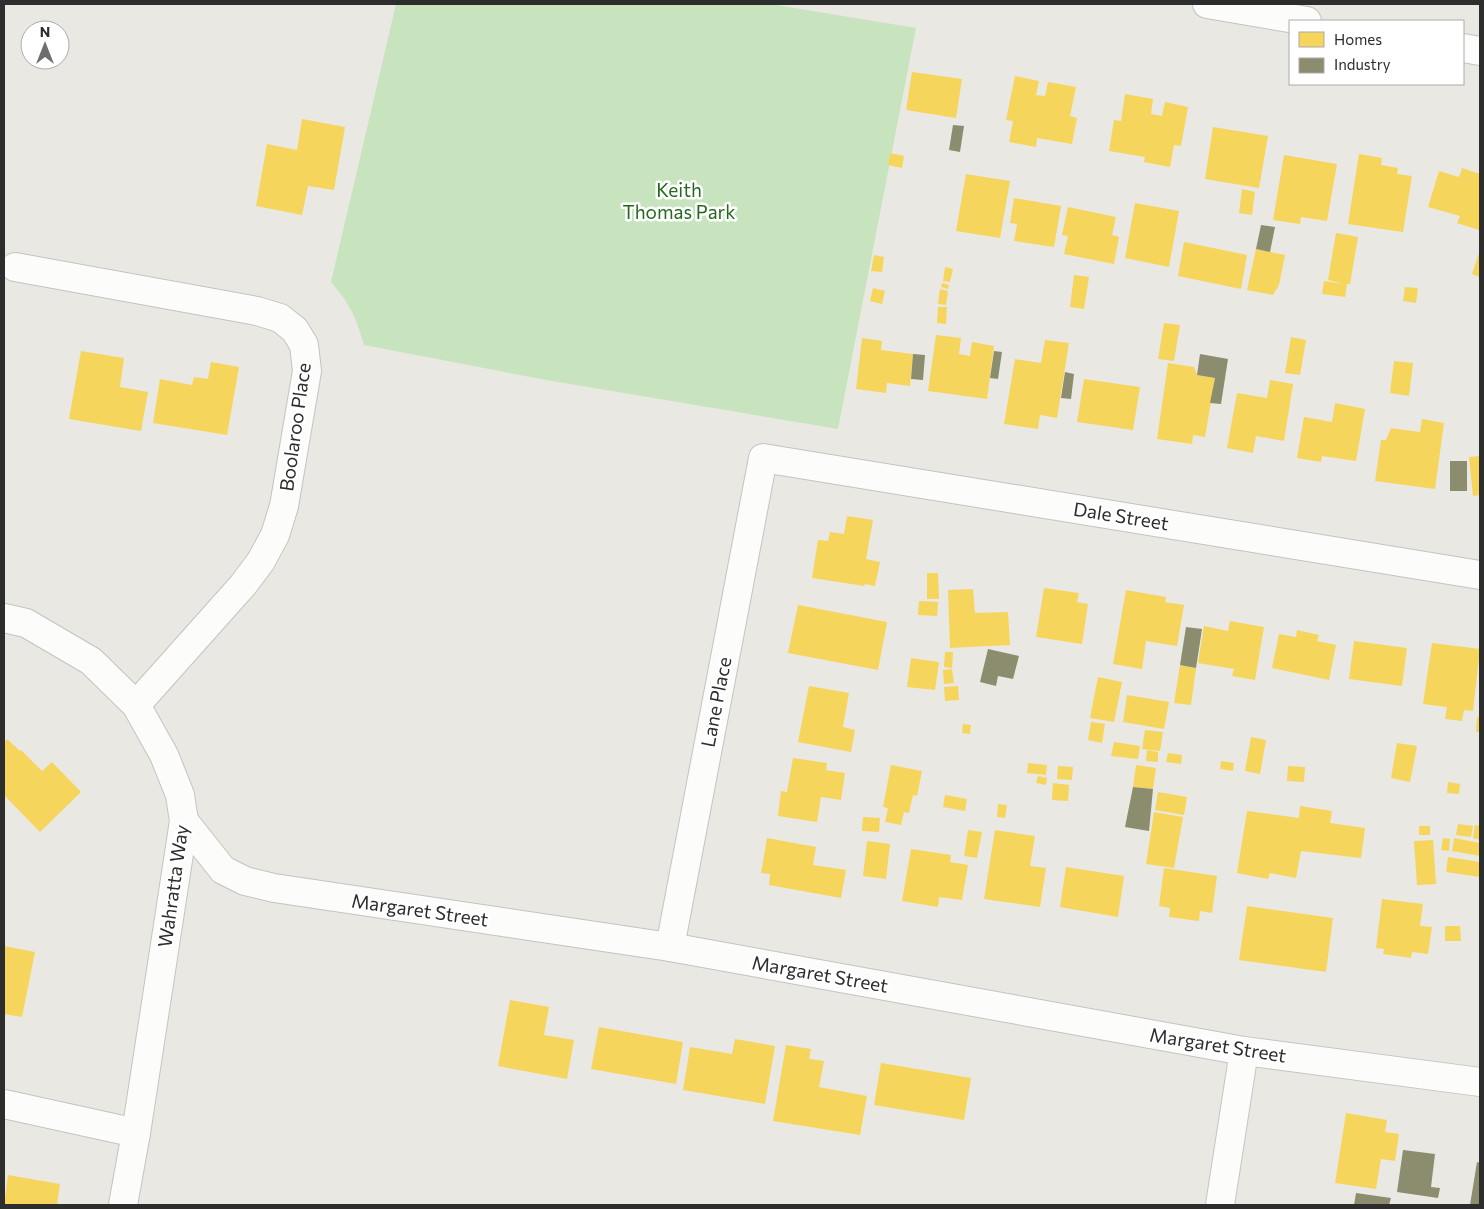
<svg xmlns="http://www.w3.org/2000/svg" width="1484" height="1209" viewBox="0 0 1484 1209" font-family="Commissioner,sans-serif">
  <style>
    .green { fill: #c8e4be }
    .homes { fill: #f6d55c }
    .industry { fill: #8c8c6e }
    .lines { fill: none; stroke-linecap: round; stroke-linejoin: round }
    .street-casing { stroke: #c4c3c3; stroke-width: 30 }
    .secondary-casing { stroke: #c4c3c3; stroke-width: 30 }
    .street { stroke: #fcfcfb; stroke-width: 28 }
    .secondary { stroke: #fcfcfb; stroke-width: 28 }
    .labels { text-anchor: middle; stroke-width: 5; stroke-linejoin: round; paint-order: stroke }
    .park-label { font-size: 19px; fill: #24681f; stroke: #fff }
    .street-label { font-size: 19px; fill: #2d2d2d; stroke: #fff }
  </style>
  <rect width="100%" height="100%" fill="#eae8e3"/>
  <!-- green -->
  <path class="green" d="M 396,4 L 770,4 L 916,28 L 838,429 L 546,380 L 364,345 C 356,317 350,304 331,282 Z"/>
  <!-- homes -->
  <g class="homes">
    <path d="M 912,72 L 962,79 L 956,118 L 906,110 Z"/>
    <path d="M 1015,76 L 1039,81 L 1036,95 L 1045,96 L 1048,82 L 1076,87 L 1070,116 L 1077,118 L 1072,144 L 1037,138 L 1036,147 L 1009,142 L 1013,121 L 1006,120 Z"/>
    <path d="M 1125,94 L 1153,99 L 1151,114 L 1162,116 L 1165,102 L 1188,107 L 1181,146 L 1174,145 L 1170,167 L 1144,162 L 1145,157 L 1109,151 L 1114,120 L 1121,121 Z"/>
    <path d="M 302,119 L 345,127 L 334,190 L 308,186 L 302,215 L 256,206 L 267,144 L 297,150 Z"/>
    <path d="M 1213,127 L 1268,136 L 1259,188 L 1205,179 Z"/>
    <path d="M 890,153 L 904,156 L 902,168 L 888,165 Z"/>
    <path d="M 1359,154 L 1382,158 L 1381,165 L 1398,168 L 1397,174 L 1412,176 L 1403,232 L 1348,224 Z"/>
    <path d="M 1284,155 L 1337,164 L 1327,221 L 1301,217 L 1300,224 L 1273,220 Z"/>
    <path d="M 1462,168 L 1480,174 L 1479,230 L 1457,223 L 1460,216 L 1428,207 L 1439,171 L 1459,177 Z"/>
    <path d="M 966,174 L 1010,181 L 1000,238 L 956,231 Z"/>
    <path d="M 1242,189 L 1255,192 L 1252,215 L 1239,213 Z"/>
    <path d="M 1014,198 L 1061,206 L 1054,247 L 1014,241 L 1017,224 L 1010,223 Z"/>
    <path d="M 1135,203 L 1179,211 L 1169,267 L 1125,258 Z"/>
    <path d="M 1068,207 L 1116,217 L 1112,235 L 1119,237 L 1114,264 L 1064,254 L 1068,236 L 1062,235 Z"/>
    <path d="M 1336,233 L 1358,237 L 1350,284 L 1347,284 L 1345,297 L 1322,294 L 1324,281 L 1343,284 L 1328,280 Z"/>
    <path d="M 1184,242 L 1247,255 L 1241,289 L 1178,276 Z"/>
    <path d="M 1256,249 L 1285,255 L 1279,285 L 1273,295 L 1247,290 Z"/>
    <path d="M 1480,250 L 1480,277 L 1472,274 Z"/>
    <path d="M 874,255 L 884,257 L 882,272 L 871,271 Z"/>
    <path d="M 945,267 L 953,269 L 950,282 L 943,281 Z"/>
    <path d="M 1074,275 L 1089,277 L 1084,309 L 1070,307 Z"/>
    <path d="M 942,283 L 949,285 L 948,289 L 941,287 Z"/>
    <path d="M 1405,287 L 1418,288 L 1416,303 L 1403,301 Z"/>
    <path d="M 873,288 L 885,291 L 882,304 L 870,301 Z"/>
    <path d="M 940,289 L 948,291 L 946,305 L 938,304 Z"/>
    <path d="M 938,307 L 947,307 L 946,324 L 937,323 Z"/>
    <path d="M 1164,323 L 1180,325 L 1174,361 L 1158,359 Z"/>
    <path d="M 936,335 L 961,338 L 959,354 L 970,356 L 972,342 L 994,346 L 987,399 L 928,391 Z"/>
    <path d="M 1291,337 L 1306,340 L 1300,375 L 1285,373 Z"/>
    <path d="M 862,338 L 882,341 L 881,350 L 913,354 L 910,386 L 887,383 L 886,393 L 856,389 Z"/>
    <path d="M 1045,340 L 1069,343 L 1057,418 L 1040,415 L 1038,429 L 1004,424 L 1015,359 L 1041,363 Z"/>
    <path d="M 81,351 L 124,358 L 120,387 L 148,392 L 141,431 L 69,419 Z"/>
    <path d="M 1394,361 L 1413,363 L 1409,396 L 1390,393 Z"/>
    <path d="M 211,362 L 239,367 L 227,435 L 153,423 L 160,379 L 192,385 L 194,377 L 208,379 Z"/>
    <path d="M 1168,363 L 1194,367 L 1197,375 L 1215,378 L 1205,437 L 1193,435 L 1192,444 L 1157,439 Z"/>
    <path d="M 1084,379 L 1140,387 L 1133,430 L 1077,422 Z"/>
    <path d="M 1270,380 L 1293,384 L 1284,441 L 1256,436 L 1253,453 L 1227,448 L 1237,393 L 1267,398 Z"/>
    <path d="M 1335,403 L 1365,409 L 1356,461 L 1322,456 L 1321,462 L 1297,458 L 1304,417 L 1332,422 Z"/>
    <path d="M 1422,419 L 1444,423 L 1435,489 L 1375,481 L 1381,440 L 1386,440 L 1391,428 L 1420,432 Z"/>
    <path d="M 1480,456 L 1480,495 L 1473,496 L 1469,457 Z"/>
    <path d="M 847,516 L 873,520 L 866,559 L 880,562 L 875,586 L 865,584 L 864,586 L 812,578 L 818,540 L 828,541 L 830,532 L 844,534 Z"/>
    <path d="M 927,573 L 938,573 L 939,599 L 927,599 Z"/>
    <path d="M 1044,588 L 1079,593 L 1077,602 L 1088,604 L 1082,644 L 1036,637 Z"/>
    <path d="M 973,589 L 975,613 L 1008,612 L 1010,645 L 950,648 L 948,590 Z"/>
    <path d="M 1126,590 L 1166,597 L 1165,602 L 1184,605 L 1177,646 L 1146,641 L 1142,669 L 1113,664 Z"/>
    <path d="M 919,601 L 938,602 L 937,616 L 918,615 Z"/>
    <path d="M 798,605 L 887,622 L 878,670 L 788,653 Z"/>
    <path d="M 1230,621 L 1264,627 L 1255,680 L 1232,676 L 1234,669 L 1198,663 L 1204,626 L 1228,631 Z"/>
    <path d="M 1297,630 L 1319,635 L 1317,641 L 1336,645 L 1329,680 L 1272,668 L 1279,634 L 1296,637 Z"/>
    <path d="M 1354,641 L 1407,648 L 1402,686 L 1349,679 Z"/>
    <path d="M 1432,643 L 1480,649 L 1473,711 L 1464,710 L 1462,721 L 1445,719 L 1447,707 L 1423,704 Z"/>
    <path d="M 945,652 L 953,652 L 952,668 L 944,667 Z"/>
    <path d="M 911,658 L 939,662 L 935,690 L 907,687 Z"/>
    <path d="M 1180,665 L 1196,668 L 1191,705 L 1174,703 Z"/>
    <path d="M 952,669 L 954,683 L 944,684 L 943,670 Z"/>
    <path d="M 1098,677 L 1122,682 L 1114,722 L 1090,718 Z"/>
    <path d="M 809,686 L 849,693 L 843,727 L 855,730 L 851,752 L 798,742 Z"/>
    <path d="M 958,686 L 959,700 L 945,701 L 944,687 Z"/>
    <path d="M 1127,695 L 1169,702 L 1164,729 L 1123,722 Z"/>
    <path d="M 1477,717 L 1480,717 L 1480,732 L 1476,732 Z"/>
    <path d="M 1091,722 L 1105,724 L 1102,743 L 1088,740 Z"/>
    <path d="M 963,724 L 971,725 L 970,734 L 962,733 Z"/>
    <path d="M 1145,730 L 1163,732 L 1160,751 L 1142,749 Z"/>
    <path d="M 1251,737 L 1266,740 L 1260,774 L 1245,771 Z"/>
    <path d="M 7,739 L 20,751 L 21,750 L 42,771 L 52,762 L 81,792 L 40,832 L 4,795 L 4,743 Z"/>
    <path d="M 1114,742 L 1140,746 L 1138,759 L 1111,756 Z"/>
    <path d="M 1397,743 L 1417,746 L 1410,782 L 1391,778 Z"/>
    <path d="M 1147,750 L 1158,752 L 1158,762 L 1146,761 Z"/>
    <path d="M 1168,753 L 1182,755 L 1181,764 L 1166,762 Z"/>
    <path d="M 793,758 L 827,763 L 826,770 L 845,773 L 841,800 L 821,797 L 817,822 L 778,816 L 781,791 L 787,792 Z"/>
    <path d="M 1221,761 L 1234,763 L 1233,771 L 1220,769 Z"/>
    <path d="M 1028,763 L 1047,765 L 1046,775 L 1027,773 Z"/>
    <path d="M 891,765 L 922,771 L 917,796 L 913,795 L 909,813 L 904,812 L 901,825 L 885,822 L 888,808 L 883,807 Z"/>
    <path d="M 1136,765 L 1156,768 L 1153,789 L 1133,787 Z"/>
    <path d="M 1058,766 L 1073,767 L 1072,780 L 1057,779 Z"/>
    <path d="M 1288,766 L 1305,767 L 1304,782 L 1287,781 Z"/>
    <path d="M 1038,776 L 1047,778 L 1046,785 L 1036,783 Z"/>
    <path d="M 1448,782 L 1460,784 L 1459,794 L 1447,793 Z"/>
    <path d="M 1053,783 L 1069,785 L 1068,801 L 1052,800 Z"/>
    <path d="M 1158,792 L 1187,797 L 1184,815 L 1155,810 Z"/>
    <path d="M 945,795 L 967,799 L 965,811 L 943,807 Z"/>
    <path d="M 998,804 L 1007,805 L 1005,818 L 997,817 Z"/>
    <path d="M 1300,806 L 1332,811 L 1330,823 L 1365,828 L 1361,858 L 1301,851 L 1296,878 L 1270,873 L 1268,879 L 1237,873 L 1247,811 L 1299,818 Z"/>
    <path d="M 1154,812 L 1183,817 L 1174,868 L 1146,864 Z"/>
    <path d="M 863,817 L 880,818 L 879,832 L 862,831 Z"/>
    <path d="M 1458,824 L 1473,826 L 1471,837 L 1456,835 Z"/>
    <path d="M 1475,825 L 1480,826 L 1480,840 L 1473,838 Z"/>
    <rect x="1419" y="826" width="11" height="9"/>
    <path d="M 968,830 L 982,832 L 977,858 L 964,856 Z"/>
    <path d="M 995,830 L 1035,836 L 1030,866 L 1046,868 L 1040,907 L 984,899 Z"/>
    <path d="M 767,838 L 816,847 L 813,865 L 846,870 L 841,898 L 769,885 L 770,874 L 761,873 Z"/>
    <path d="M 1443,838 L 1450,839 L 1449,851 L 1441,850 Z"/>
    <path d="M 1454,838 L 1480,843 L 1480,856 L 1452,851 Z"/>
    <path d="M 1433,840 L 1436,884 L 1417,885 L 1414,841 Z"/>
    <path d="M 867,841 L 890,844 L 886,879 L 863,876 Z"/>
    <path d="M 911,849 L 951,855 L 950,862 L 968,865 L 962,900 L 939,897 L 938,907 L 902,901 Z"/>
    <path d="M 1448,857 L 1480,862 L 1480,877 L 1446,872 Z"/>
    <path d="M 1066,867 L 1124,876 L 1118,917 L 1060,907 Z"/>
    <path d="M 1164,868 L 1217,876 L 1212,913 L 1200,911 L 1199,921 L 1169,917 L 1170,908 L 1159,906 Z"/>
    <path d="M 1382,899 L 1423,904 L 1420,926 L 1432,927 L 1428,954 L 1412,952 L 1411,958 L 1383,954 L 1384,949 L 1376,948 Z"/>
    <path d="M 1247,906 L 1333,918 L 1326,972 L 1239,960 Z"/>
    <path d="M 1445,926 L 1460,926 L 1461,941 L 1445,941 Z"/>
    <path d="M 4,946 L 35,952 L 22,1017 L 4,1014 Z"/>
    <path d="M 510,1000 L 549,1007 L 544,1035 L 574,1040 L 567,1079 L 498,1066 Z"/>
    <path d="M 599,1027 L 683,1042 L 676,1084 L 591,1069 Z"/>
    <path d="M 735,1039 L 775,1046 L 765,1104 L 683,1090 L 690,1047 L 732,1054 Z"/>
    <path d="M 786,1045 L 811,1049 L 809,1059 L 824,1061 L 819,1087 L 867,1096 L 860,1135 L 773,1121 Z"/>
    <path d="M 881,1063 L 971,1078 L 964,1120 L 874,1105 Z"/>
    <path d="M 1346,1113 L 1387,1120 L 1385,1132 L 1399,1134 L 1395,1161 L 1381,1159 L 1376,1189 L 1335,1183 Z"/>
    <path d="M 8,1175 L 60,1184 L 57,1205 L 4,1205 Z"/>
  </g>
  <!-- industry -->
  <g class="industry">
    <path d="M 953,125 L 964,126 L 960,152 L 949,150 Z"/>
    <path d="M 1261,225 L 1275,227 L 1270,252 L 1256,249 Z"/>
    <path d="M 994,351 L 1002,352 L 998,379 L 990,378 Z"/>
    <path d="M 913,354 L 925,355 L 923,380 L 911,379 Z"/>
    <path d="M 1200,354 L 1228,359 L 1221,404 L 1210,403 L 1215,378 L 1197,375 Z"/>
    <path d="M 1065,372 L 1074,374 L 1071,399 L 1061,398 Z"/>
    <rect x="1450" y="461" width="17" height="30"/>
    <path d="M 1186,627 L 1202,629 L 1196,668 L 1180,665 Z"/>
    <path d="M 988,649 L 1019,656 L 1013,679 L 998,676 L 996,686 L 980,682 Z"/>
    <path d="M 1133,787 L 1153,789 L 1149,831 L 1125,827 Z"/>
    <path d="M 1403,1150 L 1435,1154 L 1431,1187 L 1440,1188 L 1438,1198 L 1397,1192 Z"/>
    <path d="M 1477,1162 L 1480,1163 L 1480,1205 L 1470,1205 Z"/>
    <path d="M 1356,1193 L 1391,1198 L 1389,1205 L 1354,1205 Z"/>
  </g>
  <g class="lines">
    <defs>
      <g id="street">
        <path d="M 15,267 L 257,311 L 280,318 L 295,330 L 304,345 L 307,371 L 284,506 L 275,535 L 261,561 L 243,585 L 136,705"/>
        <path d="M 4,618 L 26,623 L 91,661 L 136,705 L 164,755 L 180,795 L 184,821 L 136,1133 L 123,1205"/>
        <path d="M 184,821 L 223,870 L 245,881 L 274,888 L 670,947 L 1244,1051 L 1480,1082"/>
        <path d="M 670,947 L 763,458 L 1480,575"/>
        <path d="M 4,1104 L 136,1133"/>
        <path d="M 1220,1205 L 1244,1051"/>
      </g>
      <g id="secondary">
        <path d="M 1207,4 L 1307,21"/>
        <path d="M 1463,48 L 1480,51"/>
      </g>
    </defs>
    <!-- street casing -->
    <use href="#street" class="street-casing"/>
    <!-- secondary casing -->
    <use href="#secondary" class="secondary-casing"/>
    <!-- street -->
    <use href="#street" class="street"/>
    <!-- secondary -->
    <use href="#secondary" class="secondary"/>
  </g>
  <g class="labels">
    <!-- park labels -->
    <g class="park-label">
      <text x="679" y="197">Keith<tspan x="679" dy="22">Thomas Park</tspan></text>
    </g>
    <!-- street labels -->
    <g class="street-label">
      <text transform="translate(295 427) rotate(-82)" y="7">Boolaroo Place</text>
      <text transform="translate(1121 516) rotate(9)" y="7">Dale Street</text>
      <text transform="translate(716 702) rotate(-79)" y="7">Lane Place</text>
      <text transform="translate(173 886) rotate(-82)" y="7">Wahratta Way</text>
      <text transform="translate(420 910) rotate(8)" y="7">Margaret Street</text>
      <text transform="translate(820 974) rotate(10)" y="7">Margaret Street</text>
      <text transform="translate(1218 1045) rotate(9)" y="7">Margaret Street</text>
    </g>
  </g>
  <!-- border -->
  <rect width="1484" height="1209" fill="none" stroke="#2d2d2d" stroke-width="10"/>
  <!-- legend -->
  <rect x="1289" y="20" width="175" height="65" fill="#ffffff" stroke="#ababab"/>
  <rect x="1299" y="32" width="25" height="15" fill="#f6d55c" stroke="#ababab"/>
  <text x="1334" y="45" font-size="15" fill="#2d2d2d">Homes</text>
  <rect x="1299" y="58" width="25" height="15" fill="#8c8c6e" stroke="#ababab"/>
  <text x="1334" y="70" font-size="15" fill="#2d2d2d">Industry</text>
  <!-- north arrow -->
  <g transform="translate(45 45)"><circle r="24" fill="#ffffff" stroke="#ababab"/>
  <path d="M0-4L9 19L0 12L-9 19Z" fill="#6f6e6d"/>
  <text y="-8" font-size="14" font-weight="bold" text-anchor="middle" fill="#2d2d2d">N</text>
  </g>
</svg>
